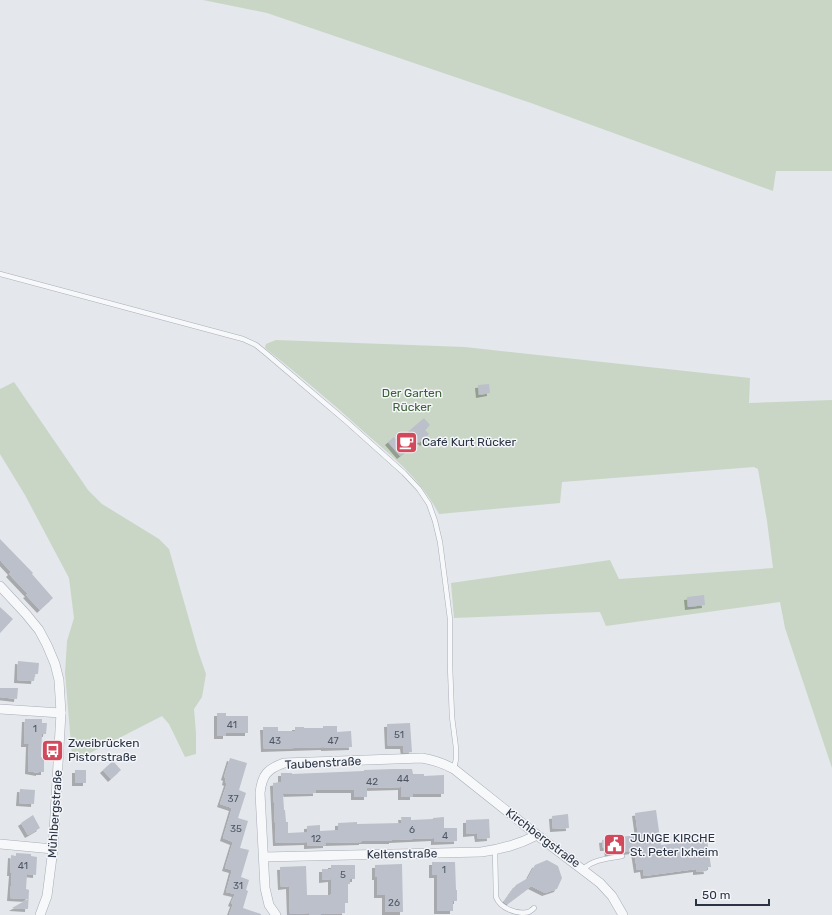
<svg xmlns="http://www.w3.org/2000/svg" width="832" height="915" viewBox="0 0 832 915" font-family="Rubik,sans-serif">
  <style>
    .green { fill: #c9d6c5 }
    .building { fill: #bbc0ca; filter: url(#shadow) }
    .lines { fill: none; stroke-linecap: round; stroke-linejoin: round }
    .service-casing { stroke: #a9aeb7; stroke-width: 5.5 }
    .minor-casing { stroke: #a9aeb7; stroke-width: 10 }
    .service { stroke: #f7f8fa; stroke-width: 4.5 }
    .minor { stroke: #f7f8fa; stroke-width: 9 }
    .labels { text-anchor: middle; stroke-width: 3; stroke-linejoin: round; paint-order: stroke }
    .number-label { font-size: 10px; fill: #4f5766 }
    .park-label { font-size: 12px; fill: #3f6138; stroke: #f4f6f9 }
    .poi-label { font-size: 12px; fill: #2b3445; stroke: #f4f6f9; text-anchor: start }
    .street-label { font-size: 12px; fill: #2b3445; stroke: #f4f6f9 }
  </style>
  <defs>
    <filter id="shadow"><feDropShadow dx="-3" dy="3" stdDeviation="0" flood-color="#0004"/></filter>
  </defs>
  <rect width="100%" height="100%" fill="#e4e7ec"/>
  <!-- green -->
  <g class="green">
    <path d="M 203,0 L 832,0 L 832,171 L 776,171 L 773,191 L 531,103 L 267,13 Z"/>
    <path d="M 276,340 L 465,347 L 750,378 L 749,403 L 832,400 L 832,768 L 785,628 L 780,602 L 606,626 L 600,612 L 454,618 L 451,583 L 610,560 L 619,579 L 773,568 L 767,521 L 758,469 L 754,467 L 562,482 L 560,503 L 439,514 C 420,478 393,457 363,431 C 331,402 299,375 265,348 L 266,344 Z"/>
    <path d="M 14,382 L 88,490 L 102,504 L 159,539 L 169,549 L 198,651 L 206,674 L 202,697 L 194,709 L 196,733 L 196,754 L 185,757 L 169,724 L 162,716 L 90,753 L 72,756 L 65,673 L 67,641 L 74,618 L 69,578 L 25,495 L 0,454 L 0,389 Z"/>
  </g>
  <!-- building -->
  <g class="building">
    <path d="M 489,384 L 490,393 L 479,395 L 478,385 Z"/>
    <path d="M 424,418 L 430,425 L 425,430 L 429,434 L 427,436 L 429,438 L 423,443 L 421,441 L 419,443 L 418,442 L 400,456 L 388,442 L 394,437 L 398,442 L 410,432 L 409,431 Z"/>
    <path d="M 0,539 L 33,573 L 32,574 L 53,598 L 40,610 L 26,595 L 28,594 L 9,574 L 11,572 L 0,560 Z"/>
    <path d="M 704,595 L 705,605 L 688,607 L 687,597 Z"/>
    <path d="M 0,607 L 13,619 L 0,633 Z"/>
    <path d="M 18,661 L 39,663 L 38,674 L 35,674 L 34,681 L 17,680 Z"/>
    <path d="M 0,688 L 18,688 L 17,699 L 0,697 Z"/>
    <path d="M 217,713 L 226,713 L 226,716 L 248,716 L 248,733 L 226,733 L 226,736 L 217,736 Z"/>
    <path d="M 25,719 L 42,719 L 42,723 L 47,723 L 46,734 L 42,734 L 41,757 L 44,758 L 44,772 L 39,772 L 39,773 L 28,771 L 29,744 L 24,744 Z"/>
    <path d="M 410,723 L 412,752 L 404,753 L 403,746 L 388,746 L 387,724 Z"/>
    <path d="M 323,726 L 337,726 L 337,732 L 351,731 L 352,747 L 324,748 L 324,747 L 264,749 L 263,727 L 278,727 L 278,731 L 295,731 L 295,727 L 304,727 L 304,728 L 323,728 Z"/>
    <path d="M 230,758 L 247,763 L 239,790 L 246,793 L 238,818 L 248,821 L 240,848 L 249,850 L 241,877 L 249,880 L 246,890 L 248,891 L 243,908 L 261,914 L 261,915 L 229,915 L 233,904 L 231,903 L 235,894 L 226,892 L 232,870 L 225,868 L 233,842 L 223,838 L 232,808 L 220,804 L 227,783 L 225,782 L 226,778 L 224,777 Z"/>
    <path d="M 113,761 L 121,770 L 111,779 L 103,770 Z"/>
    <path d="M 394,769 L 412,769 L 413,774 L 424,774 L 424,776 L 444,775 L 444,794 L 413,794 L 413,797 L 401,797 L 401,787 L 367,788 L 367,797 L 354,797 L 354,790 L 316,790 L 316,793 L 283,794 L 284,810 L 285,810 L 286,822 L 288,822 L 288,833 L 307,832 L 307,826 L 320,825 L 320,831 L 338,830 L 338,823 L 357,822 L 357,824 L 402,823 L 401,817 L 411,817 L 411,820 L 433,819 L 433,818 L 444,817 L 444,828 L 457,828 L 457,841 L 434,842 L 434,838 L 392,840 L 392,841 L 362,841 L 362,842 L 326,843 L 326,845 L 307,846 L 307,842 L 276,843 L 273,783 L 281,782 L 281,773 L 292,773 L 292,774 L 364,771 L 364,770 Z"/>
    <rect x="75" y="770" width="11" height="13"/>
    <path d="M 20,789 L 35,790 L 34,804 L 19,803 Z"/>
    <path d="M 656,810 L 661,845 L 707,839 L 711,867 L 706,867 L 707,871 L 696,872 L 696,869 L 644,876 L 643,869 L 637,870 L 634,851 L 608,854 L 607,848 L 603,848 L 602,840 L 613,838 L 613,835 L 620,834 L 620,837 L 638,835 L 635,813 Z"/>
    <path d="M 568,814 L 569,828 L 553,829 L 552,816 Z"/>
    <path d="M 33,815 L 40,828 L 28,835 L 21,823 Z"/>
    <path d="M 489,819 L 490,838 L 478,839 L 477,833 L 466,834 L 466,820 Z"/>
    <path d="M 16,853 L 31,854 L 31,856 L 37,857 L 36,875 L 27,874 L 26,889 L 29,890 L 28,909 L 12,908 L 28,899 L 10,898 L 12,873 L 10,873 L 11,855 L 16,856 Z"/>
    <path d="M 547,860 L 558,866 L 562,878 L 557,889 L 545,893 L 531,886 L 507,904 L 504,902 L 516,885 L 528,878 L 535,865 Z"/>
    <path d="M 432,862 L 455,862 L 456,890 L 457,890 L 457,901 L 453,901 L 453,911 L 437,911 L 437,875 L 432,875 Z"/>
    <path d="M 402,864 L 403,912 L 385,912 L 385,895 L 377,895 L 377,877 L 375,877 L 375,865 Z"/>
    <path d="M 331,865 L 355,865 L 355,879 L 350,879 L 350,884 L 348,884 L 348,903 L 345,903 L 345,913 L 321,914 L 321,915 L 309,915 L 309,913 L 290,914 L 289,886 L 281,887 L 280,867 L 306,866 L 307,895 L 330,895 L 331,894 L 331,879 L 322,880 L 322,869 L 331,869 Z"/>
  </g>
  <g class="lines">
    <defs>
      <g id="service">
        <path d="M 0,274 L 243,339 L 256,345 L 267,354 L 347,422 L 404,473 L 419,489 L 429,504 L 435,521 L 440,542 L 450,619 L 450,666 L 452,717 L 456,748 L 456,759 L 454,769"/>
        <path d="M 495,850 L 496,897 C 500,908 517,915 529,912 C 530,911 532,910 534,908"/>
        <path d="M 583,869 C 595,859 607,859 622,856"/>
      </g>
      <g id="minor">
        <path d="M 0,586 L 26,614 L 39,630 L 47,645 L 55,664 L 59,680 L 61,713 L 53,849 L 47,896 L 40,915"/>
        <path d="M 0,709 L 61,713"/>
        <path d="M 0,844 L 53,849"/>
        <path d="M 264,857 L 481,852 C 502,849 518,845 537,835"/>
        <path d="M 276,915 L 269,905 L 265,888 L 260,793 C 262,775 267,769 284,763 L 422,758 C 434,760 443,763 454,769 L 537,835 L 600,883 L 612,896 L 623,915"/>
      </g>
    </defs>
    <!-- service casing -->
    <use href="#service" class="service-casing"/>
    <!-- minor casing -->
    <use href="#minor" class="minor-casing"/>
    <!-- service -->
    <use href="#service" class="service"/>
    <!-- minor -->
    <use href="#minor" class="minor"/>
  </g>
  <!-- icons -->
  <defs>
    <symbol id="cafe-square" viewBox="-11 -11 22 22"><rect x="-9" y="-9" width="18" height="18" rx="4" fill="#d1495b" stroke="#f4f6f9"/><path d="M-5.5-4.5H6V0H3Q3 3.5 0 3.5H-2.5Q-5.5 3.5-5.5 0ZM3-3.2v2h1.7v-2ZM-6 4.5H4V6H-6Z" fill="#fff"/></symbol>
    <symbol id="bus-square" viewBox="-11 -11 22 22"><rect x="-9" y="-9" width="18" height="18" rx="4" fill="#d1495b" stroke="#f4f6f9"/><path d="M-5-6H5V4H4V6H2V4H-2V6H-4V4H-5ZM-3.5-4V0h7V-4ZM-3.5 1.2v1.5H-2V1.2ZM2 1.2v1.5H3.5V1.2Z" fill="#fff"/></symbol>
    <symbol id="civic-square" viewBox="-11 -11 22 22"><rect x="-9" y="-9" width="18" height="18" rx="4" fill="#d1495b" stroke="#f4f6f9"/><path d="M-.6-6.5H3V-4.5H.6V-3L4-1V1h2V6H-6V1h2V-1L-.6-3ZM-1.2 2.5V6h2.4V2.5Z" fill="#fff"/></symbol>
  </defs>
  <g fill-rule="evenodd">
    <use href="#cafe-square" x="394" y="430" width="25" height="25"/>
    <use href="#bus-square" x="40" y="738" width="25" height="25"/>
    <use href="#civic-square" x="602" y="832" width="25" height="25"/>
  </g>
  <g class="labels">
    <!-- number labels -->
    <g class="number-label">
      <text x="232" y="728">41</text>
      <text x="35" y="732">1</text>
      <text x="399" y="738">51</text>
      <text x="275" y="744">43</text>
      <text x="333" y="744">47</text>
      <text x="403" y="782">44</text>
      <text x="372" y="785">42</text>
      <text x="233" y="802">37</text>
      <text x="236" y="832">35</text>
      <text x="412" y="833">6</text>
      <text x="445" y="839">4</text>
      <text x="316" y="842">12</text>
      <text x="23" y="869">41</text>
      <text x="444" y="873">1</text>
      <text x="343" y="878">5</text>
      <text x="238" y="889">31</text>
      <text x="394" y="906">26</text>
    </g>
    <!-- park labels -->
    <g class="park-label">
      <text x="412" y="397">Der Garten<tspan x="412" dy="14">Rücker</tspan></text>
    </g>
    <!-- poi labels -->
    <g class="poi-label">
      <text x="422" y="446">Café Kurt Rücker</text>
      <text x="68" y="747">Zweibrücken<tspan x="68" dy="14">Pistorstraße</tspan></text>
      <text x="630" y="842">JUNGE KIRCHE<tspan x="630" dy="14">St. Peter Ixheim</tspan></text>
    </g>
    <!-- street labels -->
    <g class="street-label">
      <text transform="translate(323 763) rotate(-3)" y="4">Taubenstraße</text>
      <text transform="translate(55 814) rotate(-86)" y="4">Mühlbergstraße</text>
      <text transform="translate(543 838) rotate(37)" y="4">Kirchbergstraße</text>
      <text transform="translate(402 854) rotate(-1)" y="4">Keltenstraße</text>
    </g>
  </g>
  <!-- scale -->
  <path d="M696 899v6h73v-6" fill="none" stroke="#2b3445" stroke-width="2"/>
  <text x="702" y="899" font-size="12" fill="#2b3445" stroke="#f4f6f9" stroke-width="3" paint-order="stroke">50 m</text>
</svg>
